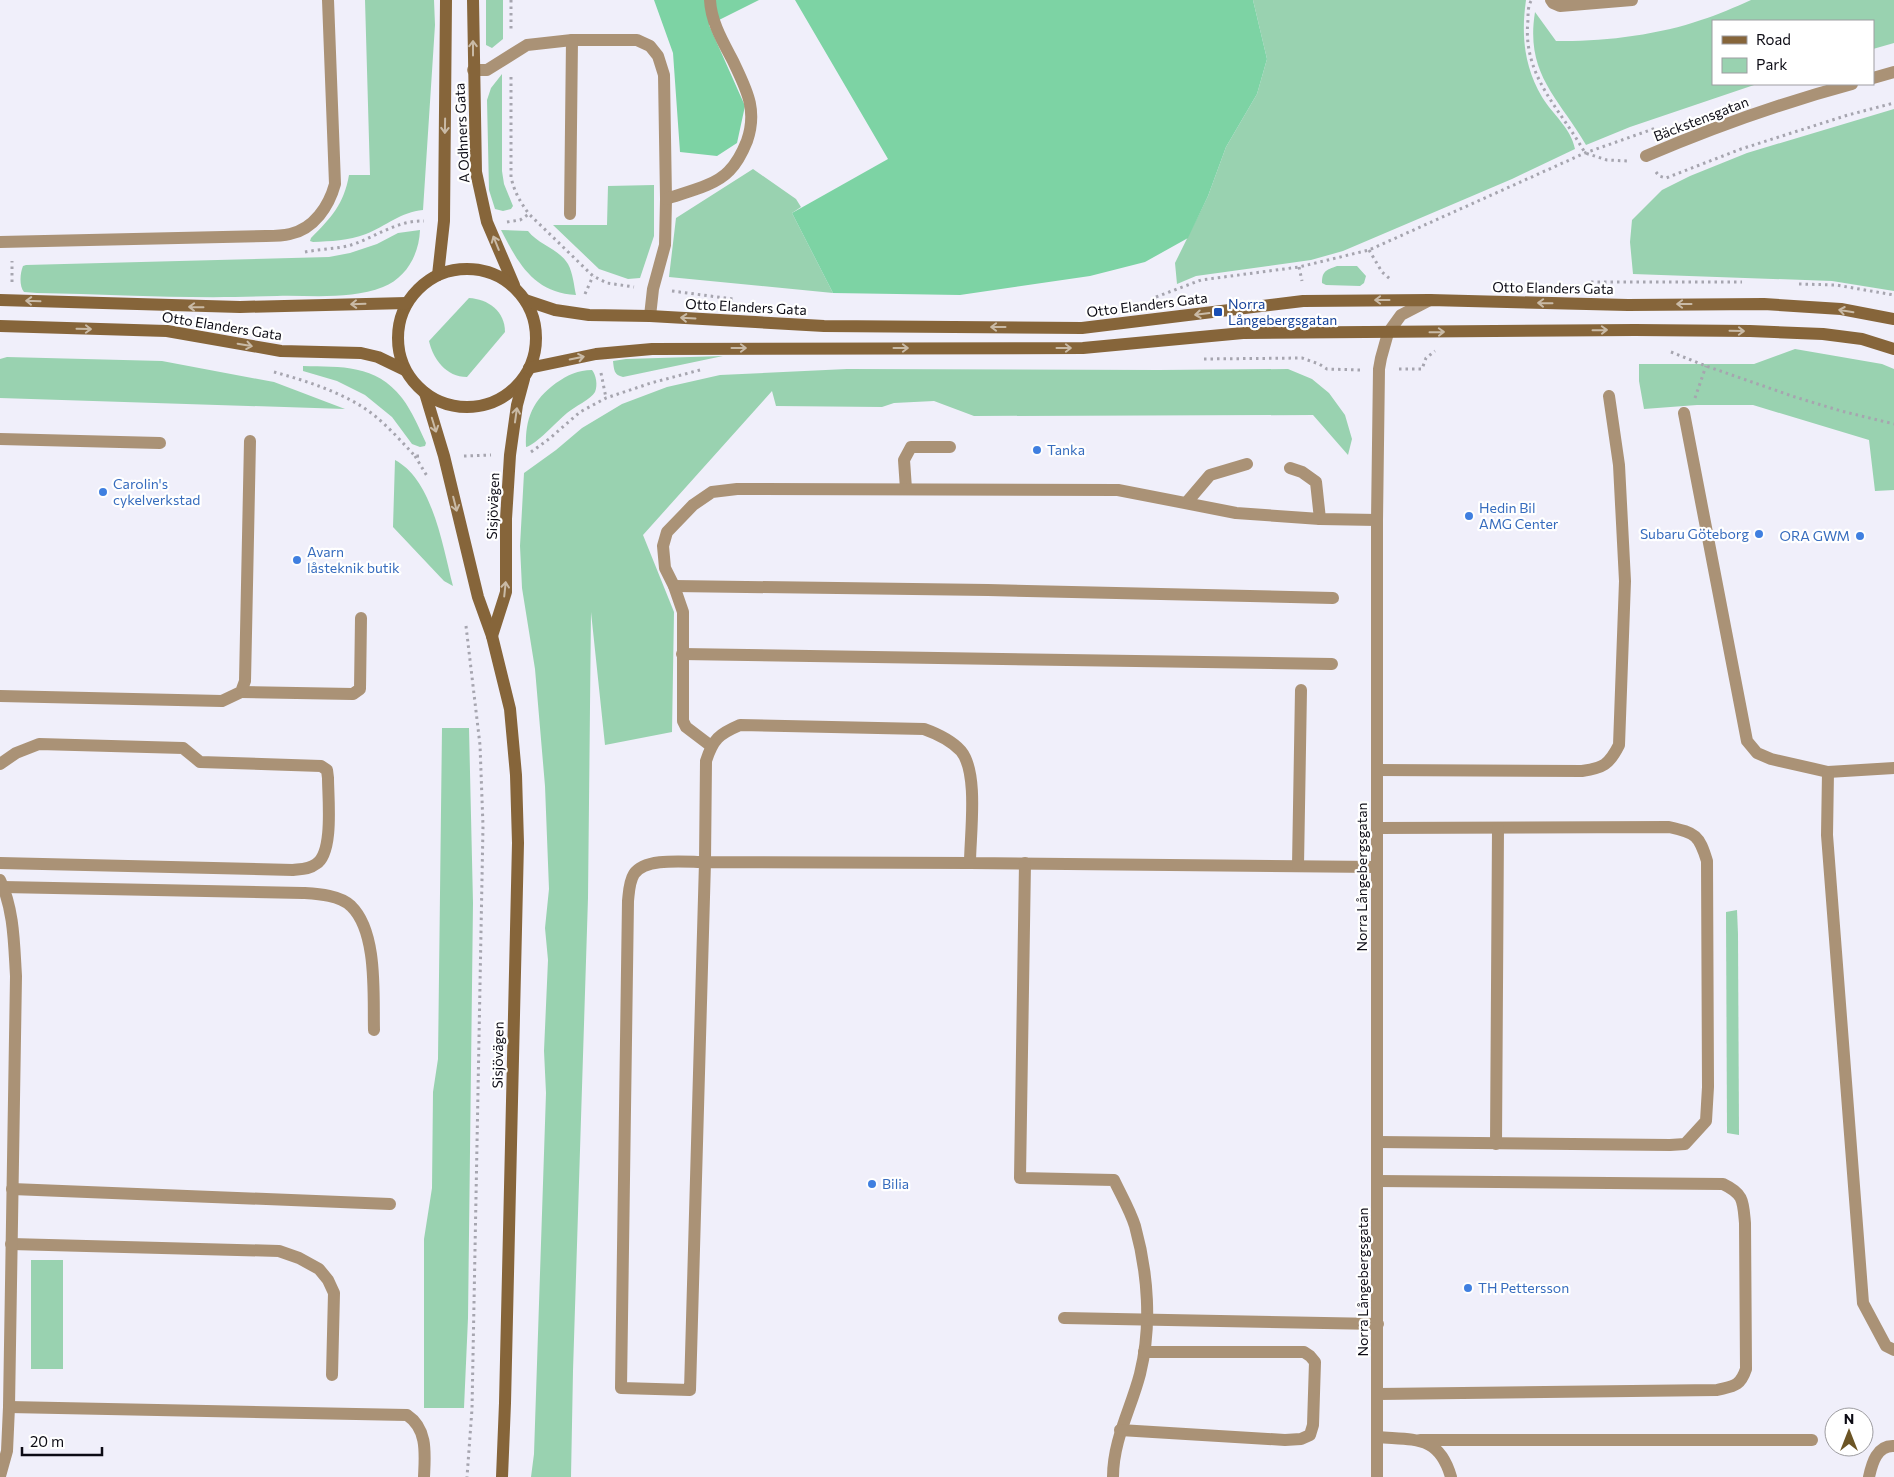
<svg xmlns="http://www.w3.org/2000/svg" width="1894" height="1477" viewBox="0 0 1894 1477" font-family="Commissioner,sans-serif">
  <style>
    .green { fill: #99d2b0 }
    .forest { fill: #7dd3a4 }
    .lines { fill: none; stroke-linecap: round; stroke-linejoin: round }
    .path { stroke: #a6a5af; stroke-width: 3; stroke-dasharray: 2.5 4; stroke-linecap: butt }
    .lane { stroke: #aa9276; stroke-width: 12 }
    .street { stroke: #aa9276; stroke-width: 12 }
    .secondary { stroke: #86653a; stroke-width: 12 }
    .oneway { stroke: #c9baa6 }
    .transit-dot { fill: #1a4fb4; stroke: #fff; stroke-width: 2 }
    .shop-dot { fill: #3f7fe0; stroke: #fff; stroke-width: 2 }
    .labels { text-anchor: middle; stroke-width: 4.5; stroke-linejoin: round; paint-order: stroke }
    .street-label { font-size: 14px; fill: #0c0b14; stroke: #fff }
    .transit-label { font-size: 14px; fill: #164399; stroke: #fff; text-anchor: start }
    .shop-label { font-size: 14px; fill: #366cbe; stroke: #fff; text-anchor: start }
  </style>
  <rect width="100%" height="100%" fill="#f0effa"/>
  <!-- green -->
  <g class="green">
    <path d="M 365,0 L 434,0 L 435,25 L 423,210 C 401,212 386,226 366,234 C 348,241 331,241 313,242 L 310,241 L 311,238 C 331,218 344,204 349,175 L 370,175 Z"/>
    <path d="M 486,0 L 503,0 L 503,39 L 492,48 L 486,45 Z"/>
    <path d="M 1253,0 L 1526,0 C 1521,35 1524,66 1542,97 C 1553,115 1571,128 1575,149 L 1512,179 L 1343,251 L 1311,260 L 1196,276 L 1177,284 L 1175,263 L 1208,196 L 1226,147 L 1257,94 L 1267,59 Z"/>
    <path d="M 1751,0 L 1894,0 L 1894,43 L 1873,49 L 1873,21 L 1713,21 L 1713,84 L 1757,84 L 1630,127 L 1586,145 C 1558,97 1525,74 1535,12 L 1556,41 C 1600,42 1659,35 1701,20 C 1718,15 1735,7 1751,0 Z"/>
    <path d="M 502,74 L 502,171 L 504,184 L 513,206 L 511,209 L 503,211 L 495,209 L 489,190 L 487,100 L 491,88 Z"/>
    <path d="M 1894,109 L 1894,291 L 1832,281 L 1633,274 L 1630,242 L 1632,220 L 1662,190 L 1690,176 L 1747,153 Z"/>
    <path d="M 753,169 L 796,199 L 801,207 L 792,213 L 833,293 L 669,277 L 676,218 Z"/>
    <path d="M 654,185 L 654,236 L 640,278 L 628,279 L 599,269 L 553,225 L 607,225 L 608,186 Z"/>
    <path d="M 420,230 C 419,255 406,278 383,287 C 350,300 311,295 277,296 C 263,296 249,297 235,297 C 169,298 103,294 37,293 L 24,292 C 19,286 20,273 23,266 L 26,265 L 329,257 L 350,253 L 377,244 L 398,233 Z"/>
    <path d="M 501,230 L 528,231 C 539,245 559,249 568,264 C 573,273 574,286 576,295 C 534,293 518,263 501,230 Z"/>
    <path d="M 1337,266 L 1357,266 L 1366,276 L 1364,283 L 1360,286 L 1326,285 L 1322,283 C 1322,271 1326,270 1337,266 Z"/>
    <path d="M 469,298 C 488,299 505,311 505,332 L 467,377 C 446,377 433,359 429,341 Z"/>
    <path d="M 1795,349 L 1882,364 L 1894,369 L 1894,490 L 1875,491 L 1869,440 L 1753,405 L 1697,405 L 1644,409 L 1639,381 L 1639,364 L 1754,364 Z"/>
    <path d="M 723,356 L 623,377 C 614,375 614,370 613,361 L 626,359 Z"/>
    <path d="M 7,357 L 162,361 L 274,382 L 345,409 L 0,398 L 0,359 Z"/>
    <path d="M 303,366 C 341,367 376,364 402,398 C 412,411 419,428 426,443 L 425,446 L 420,447 L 412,444 L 392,417 L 365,395 L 337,381 L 303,371 Z"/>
    <path d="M 847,369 L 1159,370 L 1288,369 L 1312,379 L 1329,393 L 1345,415 L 1352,439 L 1348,455 L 1313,415 L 974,416 L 934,401 L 894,403 L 882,407 L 776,406 L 772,391 L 643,535 L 674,612 L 672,732 L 605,745 L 591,612 L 588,898 L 573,1371 L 571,1477 L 531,1477 L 534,1454 L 546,1093 L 544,1051 L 548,960 L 545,928 L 549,889 L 545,786 L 535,669 L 522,588 L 520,546 L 524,473 L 556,450 L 582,428 L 622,404 L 667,387 L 720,375 Z"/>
    <path d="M 592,370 C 596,375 598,385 595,392 C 591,399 574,407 567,413 C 557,421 536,445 526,447 C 525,418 533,400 556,383 C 568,375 578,370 592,370 Z"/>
    <path d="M 395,460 C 433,480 443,548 453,586 L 444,581 L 393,527 Z"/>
    <path d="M 442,728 L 469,728 L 473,903 L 468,1318 L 464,1408 L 424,1408 L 424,1239 L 432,1188 L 433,1092 L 438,1059 Z"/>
    <path d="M 1737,910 L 1738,934 L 1739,1135 L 1727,1133 L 1726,912 Z"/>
    <rect x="31" y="1260" width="32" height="109"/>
  </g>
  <!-- forest -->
  <g class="forest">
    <path d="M 654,0 L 759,0 L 709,25 L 745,106 L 737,143 L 717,156 L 680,152 L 673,53 Z"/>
    <path d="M 795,0 L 1253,0 L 1267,59 L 1257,94 L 1226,147 L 1208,196 L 1188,238 L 1145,262 L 1090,276 L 960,295 L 833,293 L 792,213 L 888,159 Z"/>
  </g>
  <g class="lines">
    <!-- path -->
    <g class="path">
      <path d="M 511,0 L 511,31"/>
      <path d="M 1531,1 C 1528,6 1528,13 1528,20 C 1522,76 1560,108 1585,153 L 1607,160 L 1627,161"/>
      <path d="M 511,77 L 511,177 C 514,191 520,202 529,214 L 593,276 L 607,283 L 634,287"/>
      <path d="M 1656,172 L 1659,176 L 1666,178 L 1741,149 L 1848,115 L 1894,103"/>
      <path d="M 507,222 L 520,220 L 529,214"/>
      <path d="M 1369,250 L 1382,272 L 1390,279"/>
      <path d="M 305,252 C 320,249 337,249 351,245 C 376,237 397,220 424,221"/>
      <path d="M 1299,267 L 1302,281"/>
      <path d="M 12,282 L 12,261"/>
      <path d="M 1591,282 L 1742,282"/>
      <path d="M 1799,284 L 1836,285 L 1894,295"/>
      <path d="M 672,291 L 733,299"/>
      <path d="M 585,294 L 593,276"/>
      <path d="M 1156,297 L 1201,280 L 1299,267 L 1369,250 L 1585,153 L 1656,128"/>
      <path d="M 1671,352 L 1706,366 L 1795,397 L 1841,411 L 1894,424"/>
      <path d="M 1204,359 L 1302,358 L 1319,364 L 1327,369 L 1360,370"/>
      <path d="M 1399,369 L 1422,369 L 1426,358 L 1435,351"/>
      <path d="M 274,372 C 303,380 335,390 361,406 C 382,419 399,439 415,456 L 423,456"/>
      <path d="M 601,373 L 606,398"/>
      <path d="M 1695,398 L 1706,366"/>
      <path d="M 531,452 L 549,439 L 580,412 L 606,398 L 651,383 L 700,370"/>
      <path d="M 415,456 L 427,476"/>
      <path d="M 464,456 L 491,455"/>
      <path d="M 466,626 L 480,745 L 483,826 L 472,1409 L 467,1477"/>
    </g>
    <!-- lane -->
    <g class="lane">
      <path d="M 1551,0 L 1553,3 L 1560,6 L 1632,0"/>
      <path d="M 473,70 L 487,70 L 527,45 L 572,40 L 637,40 L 650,46 L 658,56 L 664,75 L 666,199 L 665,245 L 653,289 L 650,316"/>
      <path d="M 666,199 C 686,192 715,186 729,171 C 737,163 743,151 747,141 C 758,109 746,89 733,61 C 723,42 711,22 710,0"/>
      <path d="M 570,214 L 572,40"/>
      <path d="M 0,242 L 266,236 C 274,236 282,236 290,234 C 314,229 329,206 335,184 L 328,0"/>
      <path d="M 1684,413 L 1747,741 L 1757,753 L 1771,759 L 1828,772 L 1894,768"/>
      <path d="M 0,439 L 160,443"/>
      <path d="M 1290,468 L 1302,472 L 1316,482 L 1320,519"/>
      <path d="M 906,489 L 904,460 L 911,447 L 950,447"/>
      <path d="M 1187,502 L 1210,475 L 1247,464"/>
      <path d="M 674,586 L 988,590 L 1333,598"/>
      <path d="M 682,654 L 1332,664"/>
      <path d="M 241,692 L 353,694 L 360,689 L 361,618"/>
      <path d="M 0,696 L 222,701 L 241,692 L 245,681 L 250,441"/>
      <path d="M 711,746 L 686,727 L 683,721 L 683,612 L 674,586 L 665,568 L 663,546 L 667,532 L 693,505 L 712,492 L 737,489 L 1118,490 L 1236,513 L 1320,519 L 1377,520"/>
      <path d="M 0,764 L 16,753 L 39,744 L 183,748 L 200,762 L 321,766 L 327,770 L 328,778 C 328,798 334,853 316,864 C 310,869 301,869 293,870 L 0,863"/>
      <path d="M 1377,770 L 1582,771 C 1603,768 1609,765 1619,745 L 1625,581 L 1619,465 L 1609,396"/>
      <path d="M 1828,772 L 1827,835 L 1863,1303 L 1886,1346 L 1894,1350"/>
      <path d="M 1377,828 L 1669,827 C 1696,833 1699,835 1707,861 L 1708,1087 L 1706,1121 L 1685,1144 L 1670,1145 L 1378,1142"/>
      <path d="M 970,863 C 970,835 979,773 961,751 C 951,740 938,734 924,729 L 740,725 C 719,734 713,739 706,761 L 705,862 C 686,862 645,857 634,874 C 629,882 629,892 628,901 L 621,1388 L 690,1390 L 705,862 L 970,863 L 1377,867"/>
      <path d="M 1025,863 L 1020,1178 L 1114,1180 C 1121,1195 1130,1210 1135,1226 C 1148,1273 1152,1326 1140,1374 C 1131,1409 1113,1440 1113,1477"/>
      <path d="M 1298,866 L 1301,690"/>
      <path d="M 3,887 L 303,893 C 318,894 339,895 351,906 C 378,932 373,996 374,1030"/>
      <path d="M 1496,1144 L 1498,828"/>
      <path d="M 1378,1181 L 1723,1184 C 1744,1194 1743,1201 1745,1223 L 1746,1369 C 1740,1387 1733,1386 1717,1390 L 1378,1394"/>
      <path d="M 12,1189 L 390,1204"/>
      <path d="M 11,1244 L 279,1251 L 299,1258 L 319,1269 L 328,1280 L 334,1293 L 332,1375"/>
      <path d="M 1064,1318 L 1378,1324"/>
      <path d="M 9,1407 L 407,1415 C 428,1429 425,1454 424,1477"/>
      <path d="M 1120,1430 L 1285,1440 L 1301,1439 L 1310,1435 L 1313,1425 L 1315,1362 L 1310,1356 L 1304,1352 L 1144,1352"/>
      <path d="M 1378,1437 C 1415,1440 1439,1435 1451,1477"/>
      <path d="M 1420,1440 L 1812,1440"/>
      <path d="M 1869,1477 C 1872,1463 1877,1445 1894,1446"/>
    </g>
    <!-- street -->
    <g class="street">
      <path d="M 1873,78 L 1894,72"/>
      <path d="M 1646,156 C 1714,127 1781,103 1852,84"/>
      <path d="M 0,880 C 14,909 14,944 16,976 L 9,1407 L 7,1451 L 0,1476"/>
      <path d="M 1377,1477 L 1377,520 L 1379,369 L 1381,358 L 1388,333 L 1401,315 L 1430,300"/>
    </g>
    <!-- secondary -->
    <g class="secondary">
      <path d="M 473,0 L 476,172 L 487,222 L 514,285"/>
      <circle cx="467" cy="338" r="69"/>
      <path d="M 438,275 L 444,221 L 446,0"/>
      <path d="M 0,300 L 240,307 L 407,303"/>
      <path d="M 525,300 L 555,310 L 589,315 L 650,316 L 824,326 L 1082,328 L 1303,301 L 1430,300 L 1628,305 L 1764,304 L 1841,309 L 1894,319"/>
      <path d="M 0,326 L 167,331 L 281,351 L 361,353 L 378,357 L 405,370"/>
      <path d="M 529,368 L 596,354 L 652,349 L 1083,348 L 1243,333 L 1635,330 L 1750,331 L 1823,334 L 1862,339 L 1894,349"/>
      <path d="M 425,393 L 444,456 L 478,597 L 492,636 L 510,709 L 516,775 L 518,843 L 505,1403 L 502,1477"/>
      <path d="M 492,636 L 506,592 L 506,519 L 510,455 L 517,405 L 524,379"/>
    </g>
  </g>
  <!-- one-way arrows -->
  <defs><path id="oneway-shaft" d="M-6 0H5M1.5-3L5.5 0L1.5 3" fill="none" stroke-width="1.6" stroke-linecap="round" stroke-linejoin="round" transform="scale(1.25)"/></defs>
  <g class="oneway">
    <use href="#oneway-shaft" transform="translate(473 48) rotate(-90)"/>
    <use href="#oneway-shaft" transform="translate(445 126) rotate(91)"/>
    <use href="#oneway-shaft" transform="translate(496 243) rotate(-112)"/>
    <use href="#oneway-shaft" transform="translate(1382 300) rotate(180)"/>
    <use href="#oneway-shaft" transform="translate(33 301) rotate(-178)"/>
    <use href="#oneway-shaft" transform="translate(1545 303) rotate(-179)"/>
    <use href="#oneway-shaft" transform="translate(358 304) rotate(178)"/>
    <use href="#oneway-shaft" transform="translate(1684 304) rotate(180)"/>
    <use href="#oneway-shaft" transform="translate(196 307) rotate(-179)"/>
    <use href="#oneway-shaft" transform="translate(1846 311) rotate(-171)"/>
    <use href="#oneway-shaft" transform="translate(1202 314) rotate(173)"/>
    <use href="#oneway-shaft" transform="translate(688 318) rotate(-177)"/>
    <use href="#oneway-shaft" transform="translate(998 327) rotate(-180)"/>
    <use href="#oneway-shaft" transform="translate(84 329) rotate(1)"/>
    <use href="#oneway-shaft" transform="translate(1600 330) rotate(-1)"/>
    <use href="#oneway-shaft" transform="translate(1737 331) rotate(1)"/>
    <use href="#oneway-shaft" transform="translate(1437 332) rotate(-1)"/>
    <use href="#oneway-shaft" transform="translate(245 345) rotate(10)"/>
    <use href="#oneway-shaft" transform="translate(739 348)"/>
    <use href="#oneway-shaft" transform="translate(901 348)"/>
    <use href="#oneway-shaft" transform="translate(1064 348)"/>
    <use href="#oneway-shaft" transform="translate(577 358) rotate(-12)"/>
    <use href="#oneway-shaft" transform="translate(516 415) rotate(-82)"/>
    <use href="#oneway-shaft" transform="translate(434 425) rotate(73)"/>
    <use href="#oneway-shaft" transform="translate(455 504) rotate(76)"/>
    <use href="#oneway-shaft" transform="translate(505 589) rotate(-84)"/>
  </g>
  <!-- markers -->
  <rect class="transit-dot" x="1213" y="307" width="10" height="10" rx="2.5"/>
  <g class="shop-dot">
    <circle cx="1037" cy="450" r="5"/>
    <circle cx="103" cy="492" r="5"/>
    <circle cx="1469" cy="516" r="5"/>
    <circle cx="1759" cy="534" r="5"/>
    <circle cx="1860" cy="536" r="5"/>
    <circle cx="297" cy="560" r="5"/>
    <circle cx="872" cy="1184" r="5"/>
    <circle cx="1468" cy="1288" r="5"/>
  </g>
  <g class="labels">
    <!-- street labels -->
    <g class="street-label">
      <text transform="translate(1701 119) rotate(-21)" y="5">Bäckstensgatan</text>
      <text transform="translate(462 133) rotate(-93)" y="5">A Odhners Gata</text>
      <text transform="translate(1553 288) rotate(1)" y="5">Otto Elanders Gata</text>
      <text transform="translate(1147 305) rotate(-7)" y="5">Otto Elanders Gata</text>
      <text transform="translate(746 307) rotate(3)" y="5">Otto Elanders Gata</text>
      <text transform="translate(222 326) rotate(9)" y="5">Otto Elanders Gata</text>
      <text transform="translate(493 506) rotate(-88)" y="5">Sisjövägen</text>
      <text transform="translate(1362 877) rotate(-90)" y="5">Norra Långebergsgatan</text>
      <text transform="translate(498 1055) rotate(-89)" y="5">Sisjövägen</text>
      <text transform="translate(1363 1282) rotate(-90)" y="5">Norra Långebergsgatan</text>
    </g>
    <!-- transit labels -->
    <g class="transit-label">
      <text x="1228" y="309">Norra<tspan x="1228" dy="16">Långebergsgatan</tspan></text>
    </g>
    <!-- shop labels -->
    <g class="shop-label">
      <text x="1047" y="455">Tanka</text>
      <text x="113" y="489">Carolin's<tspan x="113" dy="16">cykelverkstad</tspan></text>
      <text x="1479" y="513">Hedin Bil<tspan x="1479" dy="16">AMG Center</tspan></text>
      <text x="1749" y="539" text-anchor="end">Subaru Göteborg</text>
      <text x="1850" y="541" text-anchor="end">ORA GWM</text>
      <text x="307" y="557">Avarn<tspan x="307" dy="16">låsteknik butik</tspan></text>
      <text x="882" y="1189">Bilia</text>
      <text x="1478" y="1293">TH Pettersson</text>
    </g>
  </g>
  <!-- legend -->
  <rect x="1712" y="20" width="162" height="65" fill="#ffffff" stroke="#9e9da1"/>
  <rect x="1722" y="36" width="25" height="8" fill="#86653a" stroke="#9e9da1"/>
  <text x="1756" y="45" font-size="15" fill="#0c0b14">Road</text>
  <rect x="1722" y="58" width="25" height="15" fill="#99d2b0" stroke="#9e9da1"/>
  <text x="1756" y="70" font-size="15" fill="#0c0b14">Park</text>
  <!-- north arrow -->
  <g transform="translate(1849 1432)"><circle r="24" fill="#ffffff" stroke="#9e9da1"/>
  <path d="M0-4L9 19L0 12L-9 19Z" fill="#6c5525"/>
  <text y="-8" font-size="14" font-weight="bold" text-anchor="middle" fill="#0c0b14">N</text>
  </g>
  <!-- scale -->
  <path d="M22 1447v8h80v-8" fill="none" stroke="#0c0b14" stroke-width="2.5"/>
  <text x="30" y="1447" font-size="15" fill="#0c0b14" stroke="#ffffff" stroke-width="4" paint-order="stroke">20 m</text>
</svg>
